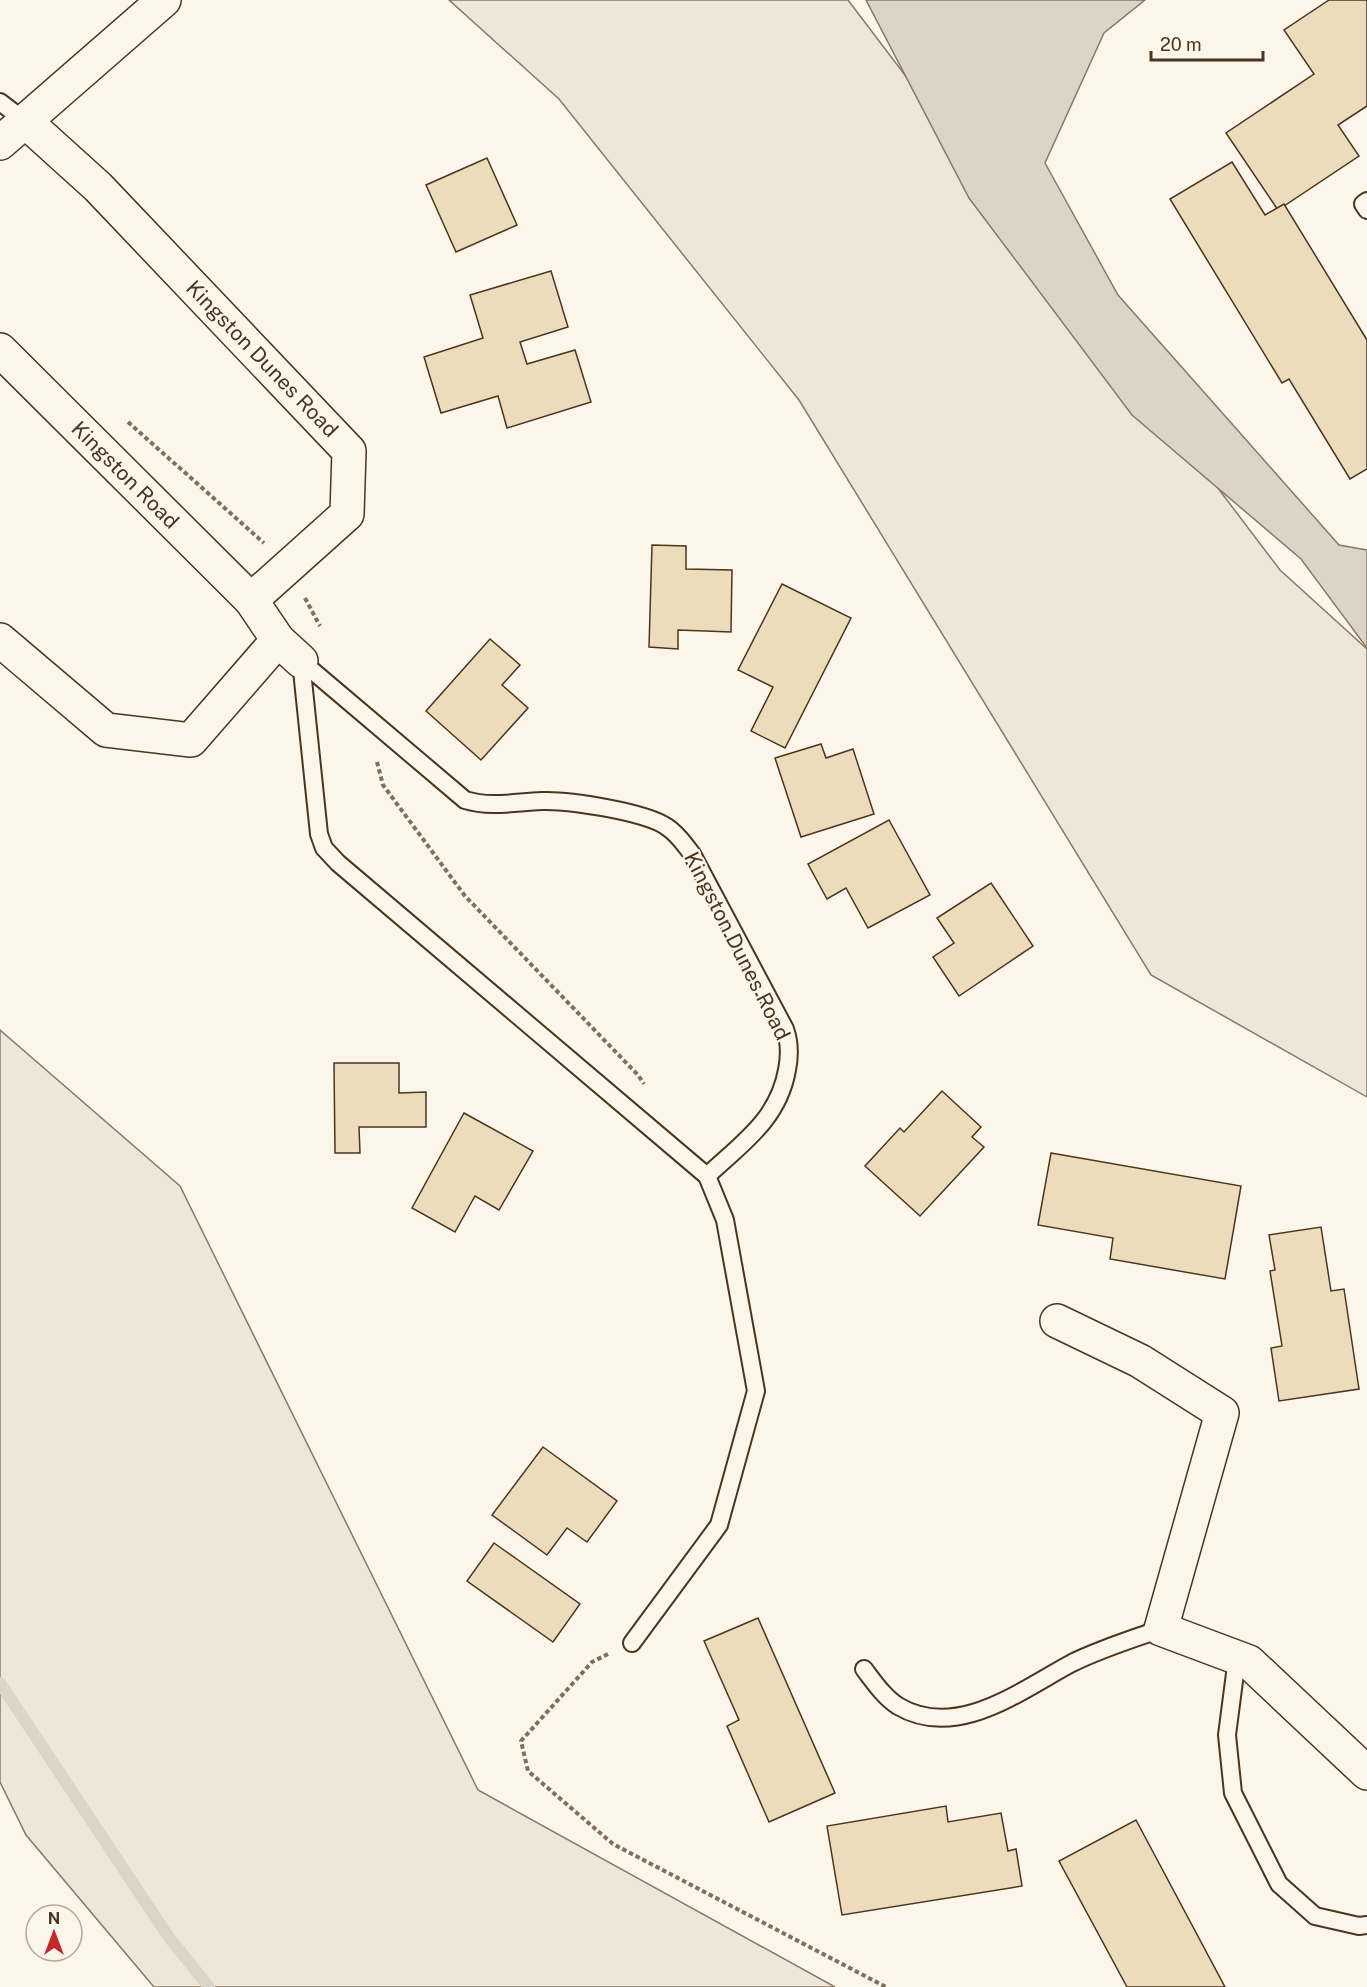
<svg xmlns="http://www.w3.org/2000/svg" width="1367" height="1987" viewBox="0 0 1367 1987" font-family="'Public Sans',sans-serif">
  <style>
    .green { fill: #ede6d9; stroke: #887966; stroke-width: 1.5 }
    .water { fill: #dcd4c6; stroke: #887966; stroke-width: 1.5 }
    .lines { fill: none; stroke-linecap: round; stroke-linejoin: round }
    .stream { stroke: #dcd4c6; stroke-width: 12 }
    .building { fill: #ecdcbc; stroke: #4a3520; stroke-width: 1.5 }
    .lane-casing { stroke: #4a3520; stroke-width: 20 }
    .street-casing { stroke: #4a3520; stroke-width: 36 }
    .path { stroke: #7f6f5c; stroke-width: 4; stroke-dasharray: 4.5 3; stroke-linecap: butt }
    .lane { stroke: #fbf6e9; stroke-width: 16 }
    .street { stroke: #fbf6e9; stroke-width: 33 }
    .labels { text-anchor: middle; stroke-width: 4.5; stroke-linejoin: round; paint-order: stroke }
    .street-label { font-size: 21px; fill: #4a3520; stroke: #fbf6e9 }
  </style>
  <rect width="100%" height="100%" fill="#fbf6e9"/>
  <!-- green -->
  <g class="green">
    <path d="M 449,0 L 848,0 L 1280,570 L 1367,649 L 1367,1097 L 1151,975 L 799,400 L 559,99 Z"/>
    <path d="M 0,1030 L 180,1186 L 478,1790 L 835,1987 L 154,1987 L 26,1835 L 0,1782 Z"/>
  </g>
  <!-- water -->
  <path class="water" d="M 866,0 L 1145,0 L 1104,33 L 1045,163 L 1118,295 L 1339,545 L 1367,550 L 1367,648 L 1301,559 L 1132,415 L 969,198 Z"/>
  <g class="lines">
    <!-- stream -->
    <path class="stream" d="M 0,1683 L 168,1936 L 209,1987"/>
  </g>
  <!-- building -->
  <g class="building">
    <path d="M 1329,0 L 1367,0 L 1367,106 L 1338,125 L 1359,156 L 1278,210 L 1226,133 L 1314,74 L 1284,30 Z"/>
    <path d="M 487,158 L 517,225 L 456,252 L 426,185 Z"/>
    <path d="M 1232,162 L 1265,215 L 1284,204 L 1367,340 L 1367,469 L 1350,479 L 1289,379 L 1282,383 L 1170,199 Z"/>
    <path d="M 551,271 L 568,327 L 520,342 L 527,364 L 575,350 L 591,402 L 507,428 L 498,396 L 441,413 L 424,357 L 483,338 L 470,295 Z"/>
    <path d="M 652,545 L 686,546 L 686,569 L 732,570 L 731,632 L 678,630 L 678,649 L 649,647 Z"/>
    <path d="M 782,584 L 851,618 L 785,748 L 751,731 L 773,687 L 738,670 Z"/>
    <path d="M 490,639 L 520,665 L 502,685 L 528,708 L 481,760 L 426,711 Z"/>
    <path d="M 821,744 L 826,758 L 853,749 L 874,814 L 801,837 L 775,758 Z"/>
    <path d="M 889,820 L 930,895 L 868,928 L 846,888 L 827,899 L 808,864 Z"/>
    <path d="M 991,883 L 1033,946 L 959,996 L 933,957 L 954,943 L 937,918 Z"/>
    <path d="M 334,1063 L 399,1063 L 399,1093 L 426,1092 L 426,1127 L 359,1127 L 360,1153 L 335,1153 Z"/>
    <path d="M 942,1091 L 981,1127 L 972,1137 L 984,1147 L 920,1216 L 865,1166 L 900,1128 L 904,1132 Z"/>
    <path d="M 464,1113 L 533,1151 L 499,1210 L 475,1196 L 455,1232 L 412,1208 Z"/>
    <path d="M 1051,1153 L 1241,1186 L 1225,1279 L 1110,1259 L 1113,1238 L 1038,1225 Z"/>
    <path d="M 1321,1227 L 1331,1291 L 1344,1289 L 1359,1389 L 1279,1401 L 1271,1348 L 1282,1346 L 1270,1271 L 1275,1270 L 1269,1235 Z"/>
    <path d="M 543,1447 L 617,1501 L 587,1542 L 567,1528 L 547,1555 L 492,1515 Z"/>
    <path d="M 494,1543 L 580,1604 L 553,1642 L 467,1581 Z"/>
    <path d="M 758,1618 L 835,1793 L 769,1822 L 727,1726 L 739,1720 L 704,1641 Z"/>
    <path d="M 946,1806 L 948,1822 L 1001,1813 L 1008,1851 L 1016,1849 L 1022,1886 L 842,1915 L 827,1826 Z"/>
    <path d="M 1136,1820 L 1225,1987 L 1127,1987 L 1059,1861 Z"/>
  </g>
  <g class="lines">
    <defs>
      <g id="lane">
        <path d="M 0,102 L 25,121"/>
        <path d="M 1367,201 L 1363,204 L 1367,210"/>
        <path d="M 301,661 L 465,800 C 492,808 515,802 542,801 C 569,800 646,812 667,827 C 678,834 684,844 692,854 L 785,1029 C 790,1043 790,1055 787,1070 C 778,1120 742,1143 707,1176 L 338,863 L 324,848 L 319,834 Z"/>
        <path d="M 632,1643 L 719,1525 L 756,1391 L 725,1220 L 707,1176"/>
        <path d="M 1237,1658 L 1227,1735 L 1233,1793 L 1279,1884 L 1315,1916 L 1359,1926 L 1367,1925"/>
        <path d="M 864,1669 C 874,1682 884,1697 898,1706 C 957,1741 1021,1690 1072,1663 C 1100,1649 1132,1639 1161,1629"/>
      </g>
      <g id="street">
        <path d="M 0,143 L 164,0"/>
        <path d="M 0,350 L 251,600"/>
        <path d="M 0,640 L 106,730 L 191,740 L 278,640 L 251,600 L 347,514 L 349,451 L 98,187 L 25,121"/>
        <path d="M 278,640 L 301,661"/>
        <path d="M 1057,1321 L 1140,1361 L 1222,1413 L 1161,1629 L 1249,1662 L 1367,1773"/>
      </g>
    </defs>
    <!-- lane casing -->
    <use href="#lane" class="lane-casing"/>
    <!-- street casing -->
    <use href="#street" class="street-casing"/>
    <!-- path -->
    <g class="path">
      <path d="M 128,422 L 264,543"/>
      <path d="M 305,598 L 320,626"/>
      <path d="M 377,762 L 383,785 L 465,896 L 638,1075 L 644,1084"/>
      <path d="M 608,1654 L 592,1662 L 521,1741 L 528,1771 L 613,1844 L 886,1987"/>
    </g>
    <!-- lane -->
    <use href="#lane" class="lane"/>
    <!-- street -->
    <use href="#street" class="street"/>
  </g>
  <g class="labels">
    <!-- street labels -->
    <g class="street-label">
      <text transform="translate(262 359) rotate(46)" y="7">Kingston Dunes Road</text>
      <text transform="translate(125 475) rotate(45)" y="7">Kingston Road</text>
      <text transform="translate(737 946) rotate(63)" y="7">Kingston Dunes Road</text>
    </g>
  </g>
  <!-- north arrow -->
  <g transform="translate(54 1933)"><circle r="28" fill="#fbf6e9" stroke="#b4a999" stroke-width="1.5"/>
  <path d="M0-4.5L10 22L0 15L-10 22Z" fill="#c62828"/>
  <text y="-9" font-size="16" font-weight="bold" text-anchor="middle" fill="#4a3520">N</text>
  </g>
  <!-- scale -->
  <path d="M1151 51v9h112v-9" fill="none" stroke="#4a3520" stroke-width="3"/>
  <text x="1160" y="51" font-size="18" fill="#4a3520" stroke="#fbf6e9" stroke-width="4.5" paint-order="stroke">20 m</text>
</svg>
